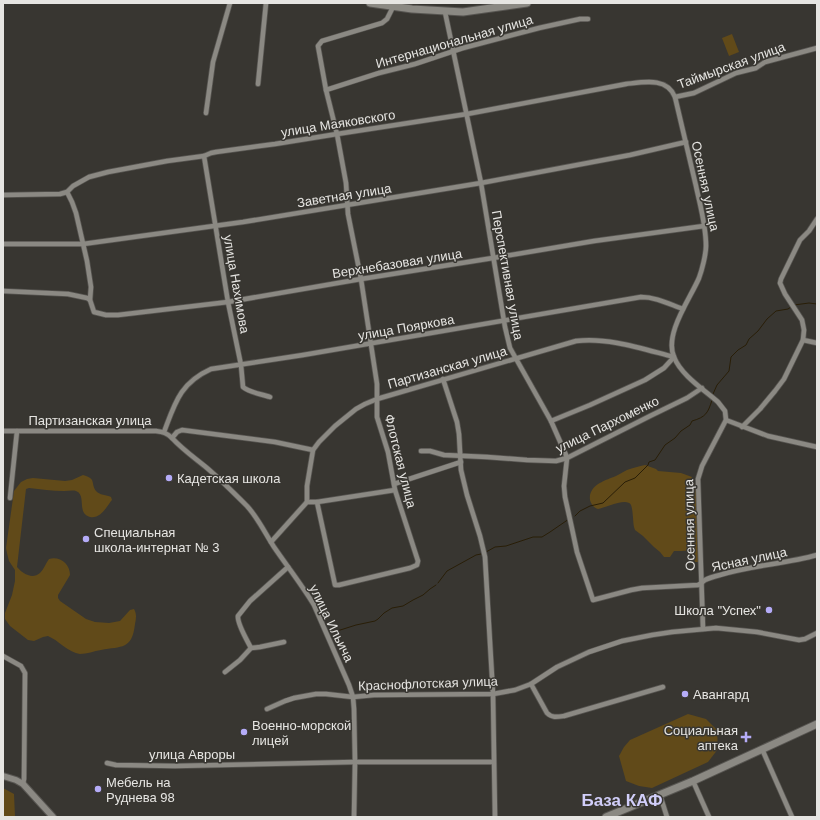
<svg xmlns="http://www.w3.org/2000/svg" width="820" height="820" viewBox="0 0 820 820" font-family="Helvetica,sans-serif">
  <style>
    .green { fill: #614a19 }
    .lines { fill: none; stroke-linecap: round; stroke-linejoin: round }
    .stream { stroke: #291e07; stroke-width: 1 }
    .minor-casing { stroke: #575551; stroke-width: 6 }
    .tertiary-casing { stroke: #575551; stroke-width: 8 }
    .secondary-casing { stroke: #575551; stroke-width: 9 }
    .minor { stroke: #8b8983; stroke-width: 4.5 }
    .tertiary { stroke: #8b8983; stroke-width: 6 }
    .secondary { stroke: #8b8983; stroke-width: 7 }
    .poi-dot { fill: #b5acf8; stroke: #383631; stroke-width: 1.5 }
    .labels { text-anchor: middle; stroke-width: 3; stroke-linejoin: round; paint-order: stroke }
    .street-label { font-size: 13px; fill: #e6e5e2; stroke: #383631 }
    .poi-label { font-size: 13px; fill: #e6e5e2; stroke: #383631; text-anchor: start }
    .district-label { font-size: 17px; font-weight: bold; fill: #d1cef9; stroke: #383631 }
  </style>
  <rect width="100%" height="100%" fill="#383631"/>
  <!-- green -->
  <g class="green">
    <path d="M 732,34 L 739,52 L 729,56 L 722,38 Z"/>
    <path d="M 645,465 L 656,469 L 658,471 L 681,473 L 692,477 L 694,482 L 696,493 L 699,558 L 698,562 L 695,562 C 689,546 688,552 674,551 L 670,557 L 664,557 L 660,552 L 654,547 L 643,536 L 635,530 L 634,527 C 633,522 633,510 631,505 C 627,497 605,508 598,509 C 594,508 591,504 590,500 C 588,485 606,480 616,476 C 620,474 623,472 627,470 C 633,468 639,466 645,465 Z"/>
    <path d="M 83,475 C 97,479 90,482 96,491 C 99,495 107,495 111,497 L 112,500 L 111,501 C 106,508 100,519 90,517 C 76,513 87,495 76,491 C 73,490 68,491 64,491 C 52,491 41,489 29,488 L 26,489 L 17,567 C 22,573 32,580 40,573 C 44,569 46,563 49,559 C 60,556 70,564 70,575 L 58,595 L 58,598 L 60,601 L 86,619 L 95,622 L 109,623 L 120,621 L 130,610 L 134,609 C 137,614 136,619 135,624 C 132,650 122,646 101,650 C 94,651 87,654 80,654 C 69,653 58,640 48,636 L 43,637 L 34,641 L 28,640 L 10,626 L 5,619 L 5,613 L 12,595 L 15,581 L 15,570 L 9,561 L 7,553 L 6,548 L 14,491 L 21,482 L 27,479 L 33,478 L 65,481 L 72,480 Z"/>
    <path d="M 688,714 L 706,719 L 717,730 L 718,749 L 708,762 L 652,788 L 639,786 L 626,781 L 619,756 L 624,747 L 630,740 Z"/>
    <path d="M 3,788 L 14,794 L 15,817 L 3,817 Z"/>
  </g>
  <g class="lines">
    <!-- stream -->
    <g class="stream">
      <path d="M 794,305 L 809,303 L 817,304"/>
      <path d="M 713,394 L 717,385 L 729,371 L 731,357 L 738,350 L 746,345 L 749,339 L 758,331 L 767,319 L 776,311 L 788,309 L 791,307"/>
      <path d="M 575,516 L 580,511 L 590,506 L 603,503 L 625,482 L 635,478 L 648,465 L 649,462 L 655,460 L 665,445 L 675,438 L 681,431 L 690,425 L 692,421 C 706,417 708,413 712,400"/>
      <path d="M 486,552 L 495,547 L 506,546 L 533,537 L 542,537 L 550,532 L 569,519"/>
      <path d="M 438,583 L 447,571 L 476,555 L 481,554"/>
      <path d="M 334,632 L 356,625 L 375,621 L 378,619 L 384,613 L 392,608 L 403,606 L 413,600 L 423,595 L 430,589 L 436,585"/>
    </g>
    <defs>
      <g id="minor">
        <path d="M 445,12 L 481,183 L 505,327 L 510,348 L 551,421 L 566,455 L 567,458 L 564,486 L 565,497 L 571,524 L 577,552 L 593,600 L 631,590 L 642,588 L 698,585 C 701,584 703,582 705,580 C 709,578 716,576 720,575 C 752,565 785,564 817,555"/>
        <path d="M 258,84 L 266,3"/>
        <path d="M 326,90 L 379,73 L 415,64 L 463,48 L 539,28 L 580,19 L 588,19"/>
        <path d="M 675,97 L 694,93 L 736,73 L 756,68 L 765,62 L 817,48"/>
        <path d="M 206,113 L 213,62 L 230,3"/>
        <path d="M 204,156 L 228,302 L 241,365 L 243,387 C 250,393 262,394 270,397"/>
        <path d="M 67,192 L 72,202 L 76,213 L 87,261 L 91,287 L 90,300 L 94,312 L 106,315 L 118,315 L 228,302 L 361,279 L 493,258 L 594,241 L 704,226"/>
        <path d="M 3,195 L 60,194 L 67,192 L 73,186 L 89,177 L 108,172 L 167,161 L 204,156 L 211,153 L 216,152 L 275,144 L 337,134 L 467,114 L 626,84 C 644,82 667,77 675,97 C 682,127 689,156 696,186 C 700,205 706,225 706,246 C 706,254 702,270 699,278 C 690,299 664,334 674,357 C 681,375 703,389 718,402 L 725,411 L 726,420 L 702,466 L 698,479 L 703,629"/>
        <path d="M 3,244 L 83,244 L 243,222 L 481,183 L 630,155 L 686,142"/>
        <path d="M 3,291 L 68,294 L 87,298 L 90,300"/>
        <path d="M 803,340 L 817,343"/>
        <path d="M 443,379 L 457,422 L 459,434 L 461,470 L 467,495 L 480,536 L 485,557 L 493,694 L 495,817"/>
        <path d="M 726,420 L 768,436 L 817,447"/>
        <path d="M 742,427 L 760,409 L 775,391 L 784,379 L 803,340 L 804,330 L 802,320 L 785,294 L 780,283 L 781,279 L 800,240 L 809,231 L 817,219"/>
        <path d="M 3,431 L 156,431 C 163,432 167,433 172,438 L 177,432 L 182,430 L 275,442 L 313,450"/>
        <path d="M 164,432 C 175,403 180,383 211,369 L 303,355 L 641,297 C 656,297 669,304 683,309"/>
        <path d="M 172,438 C 183,450 195,458 207,468 C 221,480 234,493 247,506 C 258,518 265,533 274,547 C 287,566 302,585 314,605 L 349,685 L 353,697 L 354,709 L 355,762 L 354,817"/>
        <path d="M 421,451 L 430,451 L 444,455 L 487,457 L 527,460 L 556,461 L 567,458 L 650,416 L 687,398 L 702,388"/>
        <path d="M 394,484 L 461,462"/>
        <path d="M 10,498 L 17,431"/>
        <path d="M 307,502 L 307,486 L 313,450 L 319,442 L 335,426 L 356,409 L 365,404 L 377,399 L 576,341 C 608,337 643,349 674,357 L 664,368 L 645,380 L 590,405 L 551,421"/>
        <path d="M 317,502 L 335,585 L 339,585 L 410,568 L 417,565 L 418,561 L 395,490 L 388,452 L 377,417 L 377,384 L 361,279 L 348,214 L 346,183 L 337,134 L 326,90 L 318,46 L 322,41 L 382,23 L 387,19 L 393,7"/>
        <path d="M 271,542 L 307,502 L 317,502 L 395,490"/>
        <path d="M 251,648 C 247,640 237,624 238,616 L 250,601 L 288,567"/>
        <path d="M 3,656 L 21,666 L 25,673 L 24,779 L 23,784"/>
        <path d="M 225,672 L 240,660 L 251,648 L 260,647 L 284,642"/>
        <path d="M 531,684 L 547,713 C 552,718 557,717 564,716 L 663,687"/>
        <path d="M 267,709 L 285,701 L 294,698 L 316,694 L 326,694 L 353,697 L 374,695 L 493,694 L 515,690 L 531,684 L 557,667 L 589,652 L 622,641 L 652,635 L 672,632 L 716,628 L 757,632 L 799,640 L 805,639 L 817,633"/>
        <path d="M 762,749 L 792,817"/>
        <path d="M 107,763 L 116,765 L 175,766 L 355,762 L 493,762"/>
        <path d="M 693,781 L 709,817"/>
        <path d="M 660,795 L 667,817"/>
      </g>
      <path id="tertiary" d="M 3,776 L 16,780 L 23,784 L 53,817"/>
      <g id="secondary">
        <path d="M 370,3 L 412,9 L 463,12 L 527,3"/>
        <path d="M 606,817 L 693,781 L 817,724"/>
      </g>
    </defs>
    <!-- minor casing -->
    <use href="#minor" class="minor-casing"/>
    <!-- tertiary casing -->
    <use href="#tertiary" class="tertiary-casing"/>
    <!-- secondary casing -->
    <use href="#secondary" class="secondary-casing"/>
    <!-- minor -->
    <use href="#minor" class="minor"/>
    <!-- tertiary -->
    <use href="#tertiary" class="tertiary"/>
    <!-- secondary -->
    <use href="#secondary" class="secondary"/>
  </g>
  <!-- markers -->
  <g class="poi-dot">
    <circle cx="169" cy="478" r="4"/>
    <circle cx="86" cy="539" r="4"/>
    <circle cx="769" cy="610" r="4"/>
    <circle cx="685" cy="694" r="4"/>
    <circle cx="244" cy="732" r="4"/>
    <path d="M744 731h4v4h4v4h-4v4h-4v-4h-4v-4h4z"/>
    <circle cx="98" cy="789" r="4"/>
  </g>
  <g class="labels">
    <!-- street labels -->
    <g class="street-label">
      <text transform="translate(454 41) rotate(-16)" y="5">Интернациональная улица</text>
      <text transform="translate(731 65) rotate(-20)" y="5">Таймырская улица</text>
      <text transform="translate(338 123) rotate(-9)" y="5">улица Маяковского</text>
      <text transform="translate(706 186) rotate(78)" y="5">Осенняя улица</text>
      <text transform="translate(344 195) rotate(-9)" y="5">Заветная улица</text>
      <text transform="translate(397 263) rotate(-9)" y="5">Верхнебазовая улица</text>
      <text transform="translate(508 275) rotate(80)" y="5">Перспективная улица</text>
      <text transform="translate(237 284) rotate(80)" y="5">улица Нахимова</text>
      <text transform="translate(406 327) rotate(-10)" y="5">улица Пояркова</text>
      <text transform="translate(447 367) rotate(-16)" y="5">Партизанская улица</text>
      <text x="90" y="425">Партизанская улица</text>
      <text transform="translate(607 424) rotate(-26)" y="5">улица Пархоменко</text>
      <text transform="translate(401 461) rotate(76)" y="5">Флотская улица</text>
      <text transform="translate(689 525) rotate(-91)" y="5">Осенняя улица</text>
      <text transform="translate(749 559) rotate(-12)" y="5">Ясная улица</text>
      <text transform="translate(332 623) rotate(64)" y="5">улица Ильича</text>
      <text transform="translate(428 683) rotate(-2)" y="5">Краснофлотская улица</text>
      <text x="192" y="759">улица Авроры</text>
    </g>
    <!-- poi labels -->
    <g class="poi-label">
      <text x="177" y="483">Кадетская школа</text>
      <text x="94" y="537">Специальная<tspan x="94" dy="15">школа-интернат № 3</tspan></text>
      <text x="761" y="615" text-anchor="end">Школа "Успех"</text>
      <text x="693" y="699">Авангард</text>
      <text x="252" y="730">Военно-морской<tspan x="252" dy="15">лицей</tspan></text>
      <text x="738" y="735" text-anchor="end">Социальная<tspan x="738" dy="15">аптека</tspan></text>
      <text x="106" y="787">Мебель на<tspan x="106" dy="15">Руднева 98</tspan></text>
    </g>
    <!-- district labels -->
    <g class="district-label">
      <text x="622" y="806">База КАФ</text>
    </g>
  </g>
  <!-- border -->
  <rect width="820" height="820" fill="none" stroke="#e6e5e2" stroke-width="8"/>
</svg>
